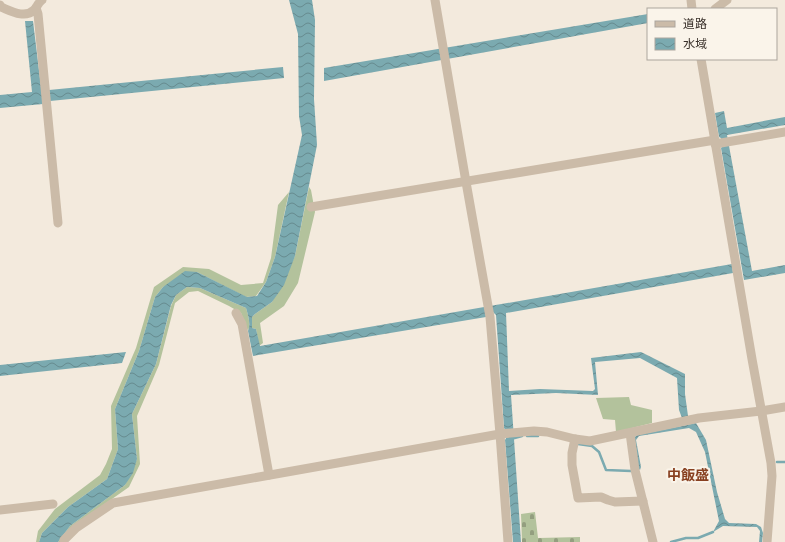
<svg xmlns="http://www.w3.org/2000/svg" width="785" height="542" viewBox="0 0 785 542" font-family="'Golos Text','Noto Sans JP',sans-serif">
  <style>
    .grass { fill: #b3c29c }
    .cemetery { fill: url(#cemetery-stones) }
    .water { fill: url(#water-waves) }
    .lines { fill: none; stroke-linecap: round; stroke-linejoin: round }
    .stream { stroke: #7baab0; stroke-width: 2.5 }
    .minor { stroke: #cbbba8; stroke-width: 9 }
    .labels { text-anchor: middle; stroke-width: 4; stroke-linejoin: round; paint-order: stroke }
    .neighbourhood-label { font-size: 14px; font-weight: bold; fill: #884020; stroke: #faf4ea }
  </style>
  <defs>
    <pattern id="cemetery-stones" width="16" height="16" patternUnits="userSpaceOnUse"><rect width="16" height="16" fill="#b3c29c"/><path d="M2 7V4a2 2 0 0 1 4 0v3zM10 15v-3a2 2 0 0 1 4 0v3z" fill="#939e7f"/></pattern>
    <pattern id="water-waves" width="16" height="10" patternUnits="userSpaceOnUse"><rect width="16" height="10" fill="#7baab0"/><path d="M0 5q4-4 8 0t8 0" fill="none" stroke="#668b8f"/></pattern>
  </defs>
  <rect width="100%" height="100%" fill="#f3eadd"/>
  <!-- grass -->
  <g class="grass">
    <path d="M 309,187 L 311,190 L 315,212 L 298,283 L 284,306 L 260,323 L 263,343 L 259,346 L 256,329 L 252,328 L 252,317 L 255,314 L 272,302 L 295,256 Z"/>
    <path d="M 289,192 L 275,257 L 266,282 L 256,296 L 246,297 L 197,272 L 163,287 L 155,297 L 139,351 L 115,409 L 118,449 L 107,479 L 68,507 L 42,533 L 39,542 L 36,542 L 38,531 L 55,509 L 100,475 L 106,464 L 112,449 L 111,406 L 136,348 L 154,287 L 183,267 L 209,269 L 241,285 L 263,283 L 271,258 L 278,205 Z"/>
    <path d="M 187,287 L 200,288 L 246,308 C 248,315 251,324 248,331 L 241,313 L 229,306 L 198,291 L 189,292 L 175,303 L 159,365 L 137,416 L 140,464 L 129,487 L 71,528 L 61,542 L 58,542 L 70,526 L 125,485 L 137,459 L 132,414 L 156,364 L 171,306 L 176,295 Z"/>
    <path d="M 629,397 L 631,405 L 652,410 L 652,423 L 616,432 L 615,420 L 603,419 L 596,398 Z"/>
  </g>
  <!-- cemetery -->
  <path class="cemetery" d="M 535,512 L 538,538 L 580,537 L 580,542 L 522,542 L 521,514 Z"/>
  <!-- water -->
  <g class="water">
    <path d="M 289,0 L 312,0 L 315,20 L 314,99 L 317,145 L 295,256 L 284,285 L 272,302 L 255,314 L 252,317 L 252,328 L 256,329 L 260,346 L 732,264 L 733,273 L 506,313 L 509,391 L 540,389 L 593,391 L 595,389 L 591,358 L 641,352 L 685,374 L 685,394 L 688,416 L 682,418 L 679,410 L 677,378 L 640,358 L 595,362 L 598,395 L 556,393 L 511,395 L 521,542 L 513,542 L 505,440 C 508,436 507,431 504,428 L 496,315 L 493,312 L 486,317 L 253,356 L 248,331 C 251,324 248,315 246,308 L 200,288 L 187,287 L 176,295 L 171,305 L 156,364 L 132,414 L 137,459 L 133,473 L 125,485 L 70,526 L 58,542 L 39,542 L 42,533 L 68,507 L 107,479 L 118,449 L 115,409 L 139,351 L 155,297 L 163,287 L 185,271 L 197,272 L 247,297 L 257,296 L 266,282 L 275,257 L 302,135 L 299,116 L 298,34 Z"/>
    <path d="M 648,14 L 648,23 L 324,81 L 324,68 Z"/>
    <path d="M 25,21 L 33,21 L 42,95 L 49,90 L 283,67 L 284,78 L 50,101 L 43,104 L 0,108 L 0,95 L 32,92 Z"/>
    <path d="M 724,111 L 727,128 L 785,117 L 785,125 L 727,135 L 752,271 L 785,265 L 785,273 L 744,280 L 721,148 L 723,146 L 721,138 L 719,137 L 715,113 Z"/>
    <path d="M 126,352 L 122,363 L 0,376 L 0,365 Z"/>
    <path d="M 696,423 L 706,440 L 717,492 L 725,519 L 729,523 L 756,524 L 761,527 L 763,533 L 762,542 L 759,542 L 760,531 L 757,527 L 723,526 L 713,532 L 719,521 L 705,452 L 696,432 L 689,428 L 639,436 L 636,440 L 641,467 L 640,470 L 638,468 L 633,439 L 637,435 Z"/>
  </g>
  <g class="lines">
    <!-- stream -->
    <g class="stream">
      <path d="M 527,436 L 538,436"/>
      <path d="M 511,439 L 522,436"/>
      <path d="M 578,444 L 592,446 L 599,452 L 606,470 L 631,471"/>
      <path d="M 777,462 L 785,462"/>
      <path d="M 671,542 L 686,538 L 698,538 L 713,532"/>
    </g>
    <!-- minor -->
    <g class="minor">
      <path d="M 435,0 L 466,182 L 490,317 L 500,434 L 508,542"/>
      <path d="M 691,0 L 692,9"/>
      <path d="M 0,5 L 1,7 C 11,11 25,19 34,10 C 37,7 38,3 42,0"/>
      <path d="M 36,8 L 38,14 L 58,223"/>
      <path d="M 715,9 L 727,0"/>
      <path d="M 701,59 L 752,359 L 771,463 L 772,476 L 767,542"/>
      <path d="M 715,144 L 785,132"/>
      <path d="M 311,207 L 715,140"/>
      <path d="M 236,313 L 242,324 L 269,475"/>
      <path d="M 630,433 L 635,470 L 653,542"/>
      <path d="M 575,439 L 572,453 L 572,465 L 578,498 L 601,497 L 608,500 L 615,502 L 643,501"/>
      <path d="M 0,510 L 53,504"/>
      <path d="M 64,540 L 76,528 L 113,503 L 500,434 L 534,431 L 547,432 L 575,439 L 590,441 L 699,418 L 761,411 L 785,407"/>
    </g>
  </g>
  <g class="labels">
    <!-- neighbourhood labels -->
    <g class="neighbourhood-label">
      <text x="688" y="480">中飯盛</text>
    </g>
  </g>
  <!-- legend -->
  <rect x="647" y="8" width="130" height="52" fill="#faf4ea" stroke="#aca59d"/>
  <rect x="655" y="21" width="20" height="6" fill="#cbbba8" stroke="#aca59d"/>
  <text x="683" y="28" font-size="12" fill="#382f29">道路</text>
  <rect x="655" y="38" width="20" height="12" fill="url(#water-waves)" stroke="#aca59d"/>
  <text x="683" y="48" font-size="12" fill="#382f29">水域</text>
</svg>
